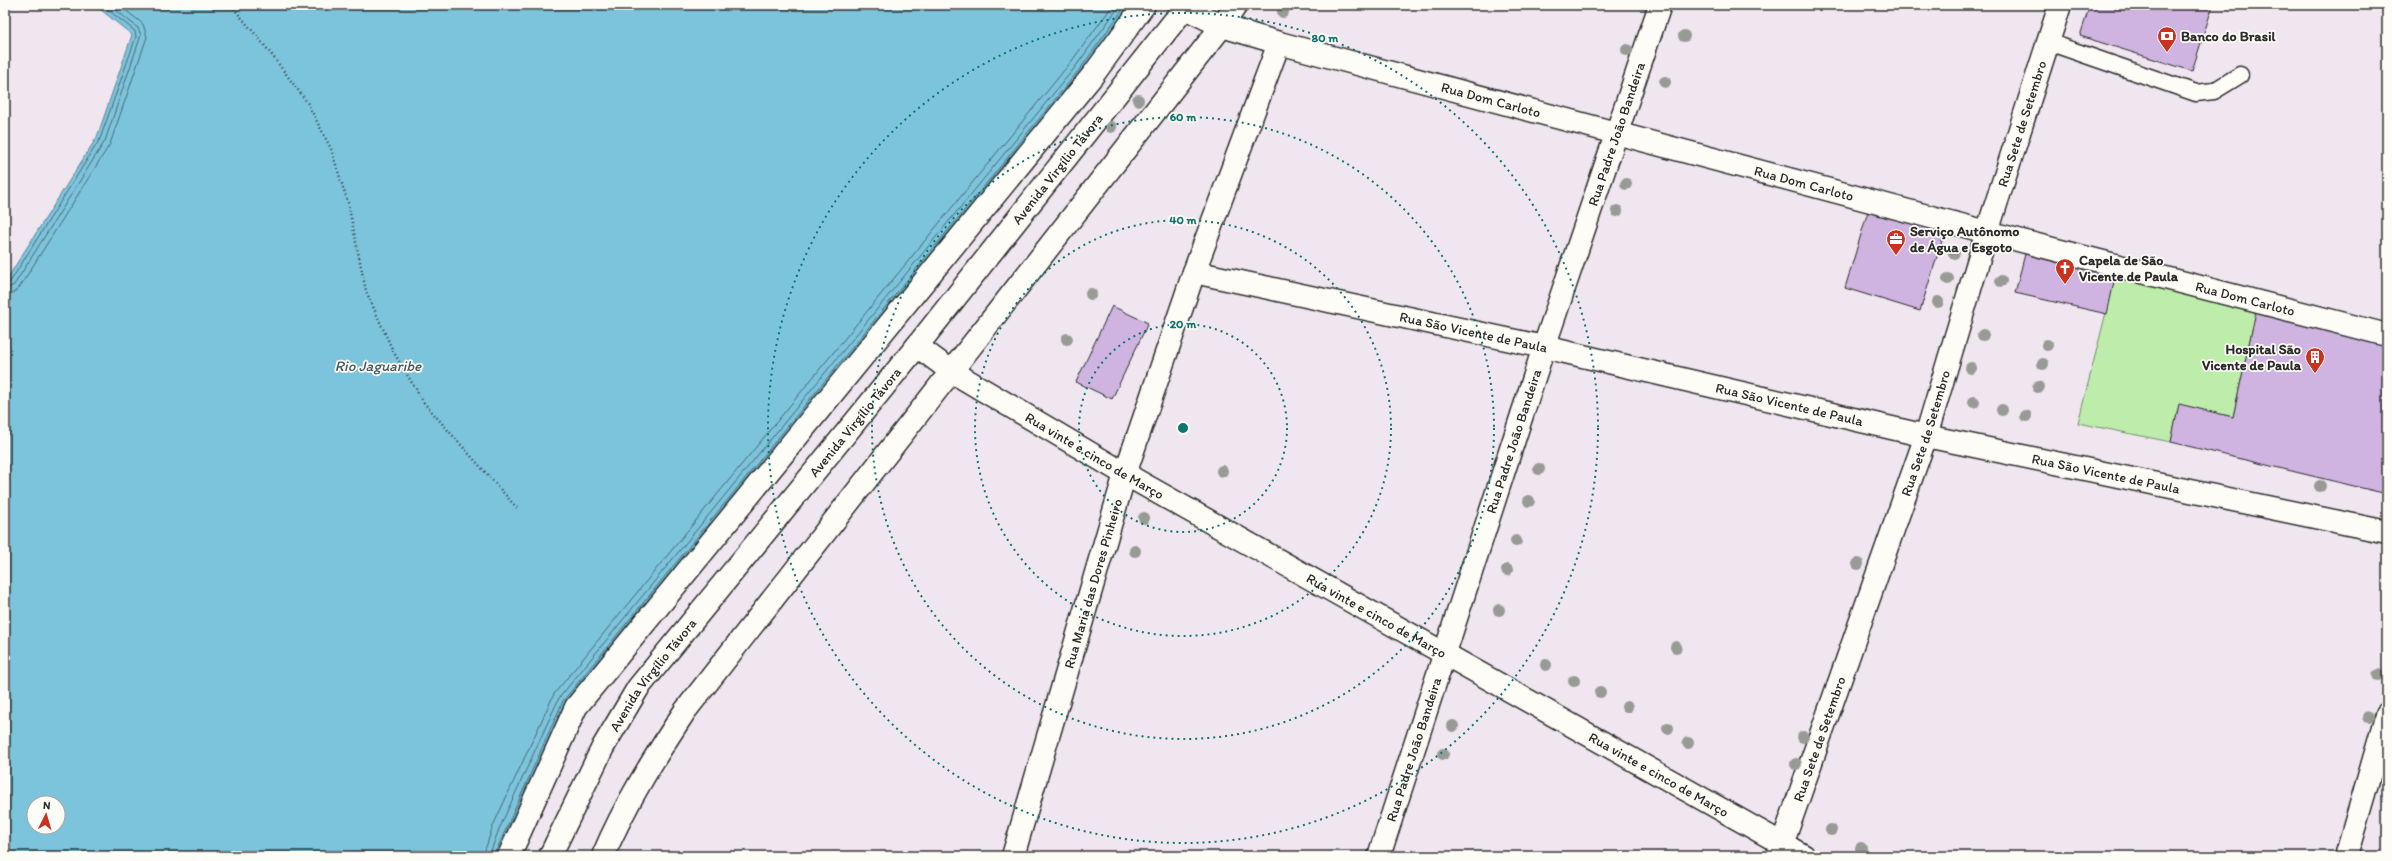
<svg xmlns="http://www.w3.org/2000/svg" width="2392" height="861" viewBox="0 0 2392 861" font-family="Itim,sans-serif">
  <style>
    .green { fill: #bdecab; stroke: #748c6b }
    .water { fill: #7cc4dc; stroke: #5c8795; fill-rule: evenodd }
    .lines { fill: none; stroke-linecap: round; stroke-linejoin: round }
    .shore { stroke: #4b6872; stroke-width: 1 }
    .building { fill: #cfb3e0; stroke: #2b2b2b }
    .lane-casing { stroke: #2b2b2b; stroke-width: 19 }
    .street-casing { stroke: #2b2b2b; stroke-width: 25 }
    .secondary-casing { stroke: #2b2b2b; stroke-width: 25 }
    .path { stroke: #2b2b2b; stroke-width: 2.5; stroke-dasharray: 1 3; stroke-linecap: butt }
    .lane { stroke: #fdfcf7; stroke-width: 16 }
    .street { stroke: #fdfcf7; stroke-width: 22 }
    .secondary { stroke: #fdfcf7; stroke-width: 22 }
    .tree { fill: #989a95 }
    .ring { fill: none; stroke: #0f766e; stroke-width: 2; stroke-dasharray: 2 4 }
    .labels { text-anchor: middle; stroke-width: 3.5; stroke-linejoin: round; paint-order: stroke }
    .poi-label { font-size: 14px; font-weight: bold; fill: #2b2b2b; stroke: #fdfcf7; text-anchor: start }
    .street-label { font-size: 14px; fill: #2b2b2b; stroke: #fdfcf7 }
    .water-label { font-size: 15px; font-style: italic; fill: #435960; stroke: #fdfcf7 }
    .centre { fill: #0f766e; stroke: #fdfcf7; stroke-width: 2 }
    .ring-label { font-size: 12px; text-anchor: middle; font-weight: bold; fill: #0f766e; stroke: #fdfcf7; stroke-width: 3.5; stroke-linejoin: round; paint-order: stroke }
  </style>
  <rect width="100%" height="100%" fill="#efe6f0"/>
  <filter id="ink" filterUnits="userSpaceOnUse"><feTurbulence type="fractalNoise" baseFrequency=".025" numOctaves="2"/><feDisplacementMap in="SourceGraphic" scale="8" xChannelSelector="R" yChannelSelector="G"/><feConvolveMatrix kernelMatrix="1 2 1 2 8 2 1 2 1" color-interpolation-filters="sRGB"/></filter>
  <g filter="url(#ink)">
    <!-- green -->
    <path class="green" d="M 2115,277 L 2256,312 L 2233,417 L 2179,405 L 2171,442 L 2078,423 Z"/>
    <!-- water -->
    <path class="water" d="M 95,5 L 1131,5 L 1083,71 L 566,703 L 497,856 L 5,856 L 5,282 L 97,137 L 132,35 ZM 34,803 L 58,803 L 58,827 L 34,827 Z"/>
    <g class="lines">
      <!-- shore -->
      <g class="shore">
        <path d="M 5,284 L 10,282 L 100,139 L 136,37 L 135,31 L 102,5"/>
        <path d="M 5,289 L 14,285 L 105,141 L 141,35 L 138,28 L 110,5"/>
        <path d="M 5,295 L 13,293 L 19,288 L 110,144 L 147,37 L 143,24 L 119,5"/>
        <path d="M 483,856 L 493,826 L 554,694 L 1071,62 L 1113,5"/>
        <path d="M 489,856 L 499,829 L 559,698 L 1076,66 L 1120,5"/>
        <path d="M 494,856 L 563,701 L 1080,69 L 1126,5"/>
      </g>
    </g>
    <!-- building -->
    <g class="building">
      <path d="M 2090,5 L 2213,5 L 2192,71 L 2080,36 Z"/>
      <path d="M 1871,201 L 1947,225 L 1920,311 L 1845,288 Z"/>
      <path d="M 2025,254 L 2115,277 L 2107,314 L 2015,293 Z"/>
      <path d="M 1112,306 L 1148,323 L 1112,399 L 1076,382 Z"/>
      <path d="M 2256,312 L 2387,344 L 2387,494 L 2171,442 L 2179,404 L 2233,417 Z"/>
    </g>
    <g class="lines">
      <defs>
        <path id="lane" d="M 2048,42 L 2196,93 L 2214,91 L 2240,75"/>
        <g id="street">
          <path id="s1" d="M 1185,8 L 1222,26 L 1279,43 L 1987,232 L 2387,335"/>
          <path id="s2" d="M 1194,272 L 1544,347 L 1926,436 L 2387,532"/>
          <path id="s3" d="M 917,346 L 951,371 L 1125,474 L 1804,856"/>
          <path d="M 509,856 L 576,707 L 1093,75 L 1144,5"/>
          <path id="s4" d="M 1013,856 L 1125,474 L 1194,272 L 1279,43"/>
          <path id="s5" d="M 1379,856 L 1544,347 L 1660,5"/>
          <path id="s6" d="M 1778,856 L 1926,436 L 1987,232 L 2060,5"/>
        </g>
        <g id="secondary">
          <path id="s7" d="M 550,856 L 603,747 L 638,688 L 917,346 L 1187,5"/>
          <path d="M 603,856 C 625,804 654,758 685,711 L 1222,26 L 1236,5"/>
          <path d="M 2346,856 L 2387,714"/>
        </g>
      </defs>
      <!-- lane casing -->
      <use href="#lane" class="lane-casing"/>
      <!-- street casing -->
      <use href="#street" class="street-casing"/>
      <!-- secondary casing -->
      <use href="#secondary" class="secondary-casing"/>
      <!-- path -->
      <path class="path" d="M 231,5 L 265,46 L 307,102 L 331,149 L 348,203 L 366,291 L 393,351 L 424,403 L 517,508"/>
      <!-- lane -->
      <use href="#lane" class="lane"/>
      <!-- street -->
      <use href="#street" class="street"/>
      <!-- secondary -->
      <use href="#secondary" class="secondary"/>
    </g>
    <!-- trees -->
    <g class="tree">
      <circle cx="1283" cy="12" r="6"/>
      <circle cx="1684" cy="36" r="6"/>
      <circle cx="1627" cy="50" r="6"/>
      <circle cx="1665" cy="82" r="6"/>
      <circle cx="1138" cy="100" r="6"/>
      <circle cx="1111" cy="127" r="6"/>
      <circle cx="1626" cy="184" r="6"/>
      <circle cx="1617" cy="211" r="6"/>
      <circle cx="1954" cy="253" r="6"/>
      <circle cx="1948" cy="279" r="6"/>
      <circle cx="2001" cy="281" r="6"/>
      <circle cx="1091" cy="294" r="6"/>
      <circle cx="1938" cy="302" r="6"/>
      <circle cx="1983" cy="335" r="6"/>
      <circle cx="1067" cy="339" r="6"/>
      <circle cx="2047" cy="345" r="6"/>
      <circle cx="2043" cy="364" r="6"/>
      <circle cx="1971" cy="368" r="6"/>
      <circle cx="2038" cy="387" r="6"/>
      <circle cx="1974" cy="402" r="6"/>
      <circle cx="2002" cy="410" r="6"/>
      <circle cx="2026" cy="416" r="6"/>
      <circle cx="1539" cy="469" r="6"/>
      <circle cx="1222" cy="471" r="6"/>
      <circle cx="2320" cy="486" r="6"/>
      <circle cx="1529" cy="501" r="6"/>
      <circle cx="1144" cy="518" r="6"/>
      <circle cx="1516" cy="541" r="6"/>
      <circle cx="1135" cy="551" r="6"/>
      <circle cx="1858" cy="564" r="6"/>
      <circle cx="1507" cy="570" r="6"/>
      <circle cx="1499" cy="610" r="6"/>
      <circle cx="1676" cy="647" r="6"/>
      <circle cx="1546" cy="665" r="6"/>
      <circle cx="2378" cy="675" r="6"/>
      <circle cx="1574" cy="681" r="6"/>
      <circle cx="1600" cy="692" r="6"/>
      <circle cx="1627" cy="707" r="6"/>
      <circle cx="2368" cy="717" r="6"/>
      <circle cx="1453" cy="726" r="6"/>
      <circle cx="1668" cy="728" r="6"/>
      <circle cx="1803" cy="737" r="6"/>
      <circle cx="1688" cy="743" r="6"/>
      <circle cx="1443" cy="754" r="6"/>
      <circle cx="1796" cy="764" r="6"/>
      <circle cx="1831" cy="830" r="6"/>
      <circle cx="1861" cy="848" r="6"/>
    </g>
  </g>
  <!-- distance rings -->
  <g class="ring">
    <circle cx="1183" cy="428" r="104"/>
    <circle cx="1183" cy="428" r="208"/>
    <circle cx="1183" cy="428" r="311"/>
    <circle cx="1183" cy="428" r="415"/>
  </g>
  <!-- icons -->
  <defs>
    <symbol id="bank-pin" viewBox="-11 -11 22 30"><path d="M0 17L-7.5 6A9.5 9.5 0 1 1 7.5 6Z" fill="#c8321e" stroke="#fdfcf7"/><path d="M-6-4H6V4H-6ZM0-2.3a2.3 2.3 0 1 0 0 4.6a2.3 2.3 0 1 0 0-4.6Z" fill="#fff"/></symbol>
    <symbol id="office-pin" viewBox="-11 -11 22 30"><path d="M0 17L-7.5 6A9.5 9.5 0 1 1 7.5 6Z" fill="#c8321e" stroke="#fdfcf7"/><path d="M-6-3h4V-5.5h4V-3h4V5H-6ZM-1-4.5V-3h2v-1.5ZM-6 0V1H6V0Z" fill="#fff"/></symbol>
    <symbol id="church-pin" viewBox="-11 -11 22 30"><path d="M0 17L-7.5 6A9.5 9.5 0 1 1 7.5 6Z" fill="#c8321e" stroke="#fdfcf7"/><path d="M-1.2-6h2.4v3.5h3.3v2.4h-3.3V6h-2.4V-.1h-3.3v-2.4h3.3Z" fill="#fff"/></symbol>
    <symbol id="building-pin" viewBox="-11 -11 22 30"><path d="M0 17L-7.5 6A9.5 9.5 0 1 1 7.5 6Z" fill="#c8321e" stroke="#fdfcf7"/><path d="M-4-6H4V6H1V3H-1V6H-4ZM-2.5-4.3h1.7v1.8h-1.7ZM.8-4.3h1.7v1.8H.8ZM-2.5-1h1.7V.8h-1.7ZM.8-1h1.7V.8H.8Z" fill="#fff"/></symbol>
  </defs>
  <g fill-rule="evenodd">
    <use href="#bank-pin" x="2156" y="25" width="22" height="30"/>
    <use href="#office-pin" x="1885" y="228" width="22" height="30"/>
    <use href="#church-pin" x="2054" y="257" width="22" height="30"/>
    <use href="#building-pin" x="2304" y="346" width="22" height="30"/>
  </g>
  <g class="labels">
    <!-- poi labels -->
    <g class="poi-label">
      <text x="2181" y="41">Banco do Brasil</text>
      <text x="1910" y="236">Serviço Autônomo<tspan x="1910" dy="16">de Água e Esgoto</tspan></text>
      <text x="2079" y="265">Capela de São<tspan x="2079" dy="16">Vicente de Paula</tspan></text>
      <text x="2301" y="354" text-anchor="end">Hospital São<tspan x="2301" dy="16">Vicente de Paula</tspan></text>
    </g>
    <!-- street labels -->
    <g class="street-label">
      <text dy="5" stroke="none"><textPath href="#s1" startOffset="320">Rua Dom Carloto</textPath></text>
      <text dy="5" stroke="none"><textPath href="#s6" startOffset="772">Rua Sete de Setembro</textPath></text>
      <text dy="5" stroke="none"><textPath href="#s5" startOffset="760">Rua Padre João Bandeira</textPath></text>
      <text dy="5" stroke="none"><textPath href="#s7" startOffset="857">Avenida Virgílio Távora</textPath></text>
      <text dy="5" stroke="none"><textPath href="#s1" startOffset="644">Rua Dom Carloto</textPath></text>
      <text dy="5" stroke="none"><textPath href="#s1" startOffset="1100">Rua Dom Carloto</textPath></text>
      <text dy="5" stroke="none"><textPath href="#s2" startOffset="286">Rua São Vicente de Paula</textPath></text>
      <text dy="5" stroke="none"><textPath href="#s2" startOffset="610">Rua São Vicente de Paula</textPath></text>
      <text dy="5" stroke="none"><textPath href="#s7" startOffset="533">Avenida Virgílio Távora</textPath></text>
      <text dy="5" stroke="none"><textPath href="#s6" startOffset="448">Rua Sete de Setembro</textPath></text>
      <text dy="5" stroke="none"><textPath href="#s5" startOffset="436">Rua Padre João Bandeira</textPath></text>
      <text dy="5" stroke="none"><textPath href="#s3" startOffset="209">Rua vinte e cinco de Março</textPath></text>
      <text dy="5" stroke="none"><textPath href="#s2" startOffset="934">Rua São Vicente de Paula</textPath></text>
      <text dy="5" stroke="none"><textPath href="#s4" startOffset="284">Rua Maria das Dores Pinheiro</textPath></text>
      <text dy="5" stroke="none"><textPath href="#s3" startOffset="533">Rua vinte e cinco de Março</textPath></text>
      <text dy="5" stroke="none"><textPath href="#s7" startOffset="209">Avenida Virgílio Távora</textPath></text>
      <text dy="5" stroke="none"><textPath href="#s6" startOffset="124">Rua Sete de Setembro</textPath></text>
      <text dy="5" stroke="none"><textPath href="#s5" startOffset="112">Rua Padre João Bandeira</textPath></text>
      <text dy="5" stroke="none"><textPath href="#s3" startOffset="857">Rua vinte e cinco de Março</textPath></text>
    </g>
    <!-- water labels -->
    <g class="water-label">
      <text x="378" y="371">Rio Jaguaribe</text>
    </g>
  </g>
  <circle cx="1183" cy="428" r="6" class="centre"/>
  <g class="ring-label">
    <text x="1325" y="42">80 m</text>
    <text x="1183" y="121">60 m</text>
    <text x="1183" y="224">40 m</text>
    <text x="1183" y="328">20 m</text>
  </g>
  <!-- margin -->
  <rect width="2392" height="861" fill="none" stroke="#fdfcf7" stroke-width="20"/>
  <rect x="10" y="10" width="2372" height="841" fill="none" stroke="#2b2b2b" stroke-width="1.5" filter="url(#ink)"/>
  <!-- north arrow -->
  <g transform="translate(46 815) rotate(5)"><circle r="19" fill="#fdfcf7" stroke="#a9a8a5"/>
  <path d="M0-3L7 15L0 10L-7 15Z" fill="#c8321e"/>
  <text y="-6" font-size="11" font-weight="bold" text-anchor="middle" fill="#2b2b2b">N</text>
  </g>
</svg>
